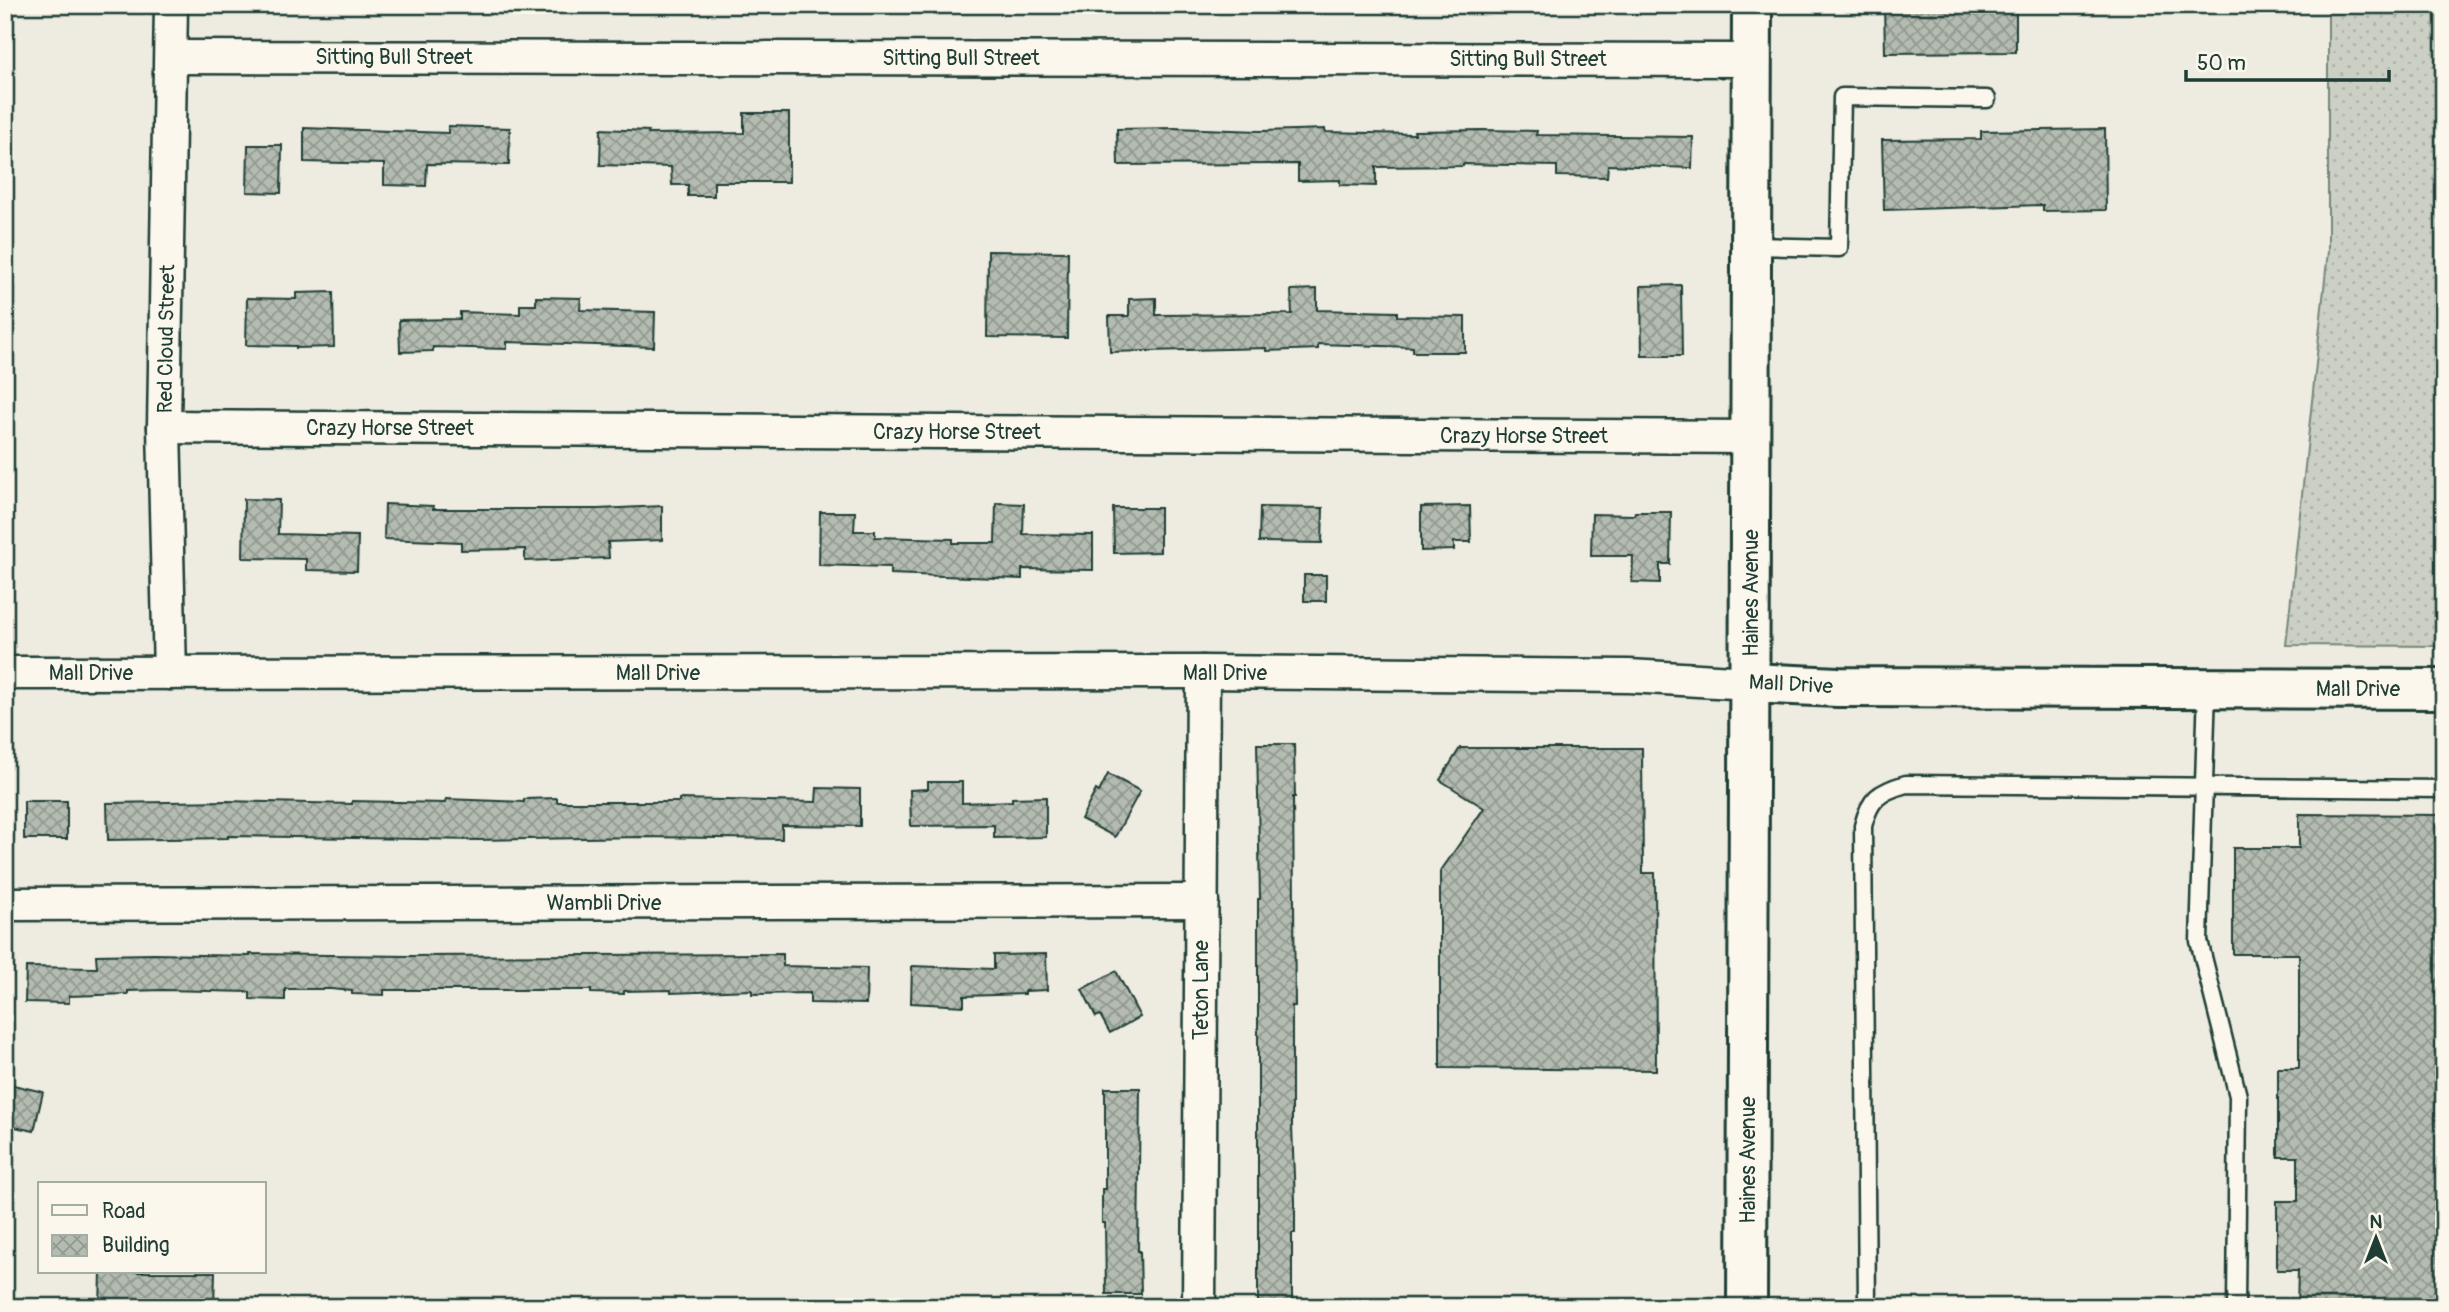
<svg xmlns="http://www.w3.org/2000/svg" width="2449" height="1312" viewBox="0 0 2449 1312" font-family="Pangolin,sans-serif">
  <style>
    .grass { fill: url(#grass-dots); stroke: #75867c; stroke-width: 2 }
    .building { fill: url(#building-cross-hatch); stroke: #1f3d34; stroke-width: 2 }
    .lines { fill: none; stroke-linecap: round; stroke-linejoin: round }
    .service-casing { stroke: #1f3d34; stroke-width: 21 }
    .minor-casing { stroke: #1f3d34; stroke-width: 37 }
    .secondary-casing { stroke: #1f3d34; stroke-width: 44 }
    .service { stroke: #fbf7ec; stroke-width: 16 }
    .minor { stroke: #fbf7ec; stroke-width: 32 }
    .secondary { stroke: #fbf7ec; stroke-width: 38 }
    .labels { text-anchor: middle; stroke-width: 5; stroke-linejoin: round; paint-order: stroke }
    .street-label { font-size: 21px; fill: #1f3d34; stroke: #fbf7ec }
  </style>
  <defs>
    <pattern id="grass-dots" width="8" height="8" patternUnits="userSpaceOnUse" patternTransform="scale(1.75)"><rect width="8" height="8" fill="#cbcfc4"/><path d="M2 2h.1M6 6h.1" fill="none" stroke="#aeb3a9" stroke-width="1.8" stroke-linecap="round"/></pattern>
    <pattern id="building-cross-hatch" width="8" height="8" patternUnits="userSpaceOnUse" patternTransform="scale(1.75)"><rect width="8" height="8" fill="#b4bbb0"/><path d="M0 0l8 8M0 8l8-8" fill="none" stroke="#929990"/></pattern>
  </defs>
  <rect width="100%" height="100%" fill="#eeece1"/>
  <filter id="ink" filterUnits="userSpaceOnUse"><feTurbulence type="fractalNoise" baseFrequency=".0143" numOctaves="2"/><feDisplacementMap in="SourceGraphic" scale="14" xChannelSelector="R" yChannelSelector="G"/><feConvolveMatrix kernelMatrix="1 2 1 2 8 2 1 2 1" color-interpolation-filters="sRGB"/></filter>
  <g filter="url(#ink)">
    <!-- grass -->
    <path class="grass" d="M 2328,5 L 2444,5 L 2444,646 L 2286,645 L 2328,251 Z"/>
    <!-- building -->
    <g class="building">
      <path d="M 1884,5 L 2016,5 L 2016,52 L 1885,53 Z"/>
      <path d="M 744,113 L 789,113 L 789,182 L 714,182 L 714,196 L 688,196 L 688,185 L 672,185 L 671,167 L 600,165 L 601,129 L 649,131 L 648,134 L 744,133 Z"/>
      <path d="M 448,126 L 510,128 L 509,165 L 427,164 L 426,186 L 384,185 L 384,164 L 304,162 L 304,128 L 448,133 Z"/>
      <path d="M 1174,128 L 1260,131 L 1325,129 L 1325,132 L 1415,134 L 1414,131 L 1482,130 L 1537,131 L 1536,135 L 1693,137 L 1692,168 L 1608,165 L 1607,177 L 1557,176 L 1557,166 L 1463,164 L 1463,166 L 1376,167 L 1376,186 L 1340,185 L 1340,180 L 1298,181 L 1298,164 L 1118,165 L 1117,129 Z"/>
      <path d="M 2105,129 L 2106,210 L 2043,211 L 2043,205 L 1884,210 L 1882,140 L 1981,139 L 1981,131 Z"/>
      <path d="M 248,145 L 282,145 L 281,193 L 247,192 Z"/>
      <path d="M 988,251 L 1068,252 L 1067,338 L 987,337 Z"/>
      <path d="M 1681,285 L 1682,356 L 1642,356 L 1641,286 Z"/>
      <path d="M 1317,289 L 1317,310 L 1397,312 L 1397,316 L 1465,317 L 1465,352 L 1413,352 L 1413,347 L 1318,344 L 1318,349 L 1266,351 L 1266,348 L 1110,352 L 1109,316 L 1129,316 L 1129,299 L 1156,298 L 1156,315 L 1292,314 L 1291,290 Z"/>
      <path d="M 333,292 L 334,347 L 296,348 L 296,346 L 246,345 L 247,298 L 296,299 L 296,293 Z"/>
      <path d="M 536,297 L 581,298 L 580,310 L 655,312 L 654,347 L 507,342 L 507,349 L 433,347 L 433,351 L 400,352 L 399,320 L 460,319 L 460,312 L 520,314 L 520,305 L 536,305 Z"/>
      <path d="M 244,499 L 279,500 L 278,534 L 358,536 L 357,571 L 306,570 L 306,559 L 243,558 Z"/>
      <path d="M 996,503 L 1024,504 L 1023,534 L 1093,535 L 1093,570 L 1022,569 L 1022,579 L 890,574 L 890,567 L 819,565 L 820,512 L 855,512 L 854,531 L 875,531 L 875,537 L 953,539 L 953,543 L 995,543 Z"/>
      <path d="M 385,504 L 433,506 L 433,509 L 598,509 L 662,506 L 662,540 L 608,542 L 609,558 L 525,561 L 525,549 L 461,550 L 461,542 L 384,539 Z"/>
      <path d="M 1470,506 L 1471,542 L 1454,542 L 1454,550 L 1421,551 L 1421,507 Z"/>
      <path d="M 1260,507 L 1323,508 L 1322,543 L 1259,542 Z"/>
      <path d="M 1113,508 L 1160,508 L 1160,552 L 1114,553 Z"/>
      <path d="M 1635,512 L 1671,512 L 1670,564 L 1660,564 L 1660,583 L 1632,582 L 1633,556 L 1591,556 L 1592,514 L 1634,515 Z"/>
      <rect x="1304" y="575" width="22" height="26"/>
      <path d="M 1257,744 L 1294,744 L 1295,797 L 1293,797 L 1295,1006 L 1292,1006 L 1292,1126 L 1295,1201 L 1295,1233 L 1292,1233 L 1292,1307 L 1258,1307 L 1258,899 L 1260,899 Z"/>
      <path d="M 1460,748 L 1642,748 L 1643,873 L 1655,873 L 1656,1070 L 1440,1068 L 1440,872 L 1484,808 L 1440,780 Z"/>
      <path d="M 1108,774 L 1140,791 L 1115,837 L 1081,819 L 1096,790 L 1099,792 Z"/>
      <path d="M 928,782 L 962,782 L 962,803 L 1012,801 L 1012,798 L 1046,797 L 1046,837 L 994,838 L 994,825 L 911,826 L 910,790 L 928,789 Z"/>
      <path d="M 817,788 L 860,789 L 860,826 L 782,825 L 782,839 L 642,837 L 478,840 L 228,836 L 228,838 L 108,840 L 107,803 L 227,801 L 352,804 L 352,801 L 445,803 L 446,799 L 524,802 L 524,799 L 557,798 L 557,802 L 679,802 L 679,799 L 816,802 Z"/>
      <rect x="24" y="801" width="43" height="38"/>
      <path d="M 2299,814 L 2444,815 L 2444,1307 L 2297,1307 L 2298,1270 L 2277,1270 L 2277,1201 L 2298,1201 L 2298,1157 L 2278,1157 L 2278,1068 L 2299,1068 L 2299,954 L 2233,954 L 2233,848 L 2299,848 Z"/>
      <path d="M 154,954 L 250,956 L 250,954 L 409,956 L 783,954 L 783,966 L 867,968 L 866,1004 L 810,1003 L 810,993 L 752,994 L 752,990 L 671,993 L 671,990 L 624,991 L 624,994 L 591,993 L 591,990 L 384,990 L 384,995 L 352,994 L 352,991 L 331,989 L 285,989 L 285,1000 L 250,999 L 250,992 L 164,990 L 128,991 L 128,994 L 69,996 L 69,1003 L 25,1002 L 26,967 L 97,968 L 96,955 Z"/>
      <path d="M 1046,954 L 1047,990 L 1025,991 L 1025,994 L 964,996 L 964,1006 L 911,1003 L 912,966 L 994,969 L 994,955 Z"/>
      <path d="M 1116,971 L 1140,1017 L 1110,1033 L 1100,1015 L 1096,1017 L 1082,989 Z"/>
      <path d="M 5,1083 L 43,1092 L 34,1131 L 5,1125 Z"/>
      <path d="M 1105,1088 L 1140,1088 L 1138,1251 L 1140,1251 L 1141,1294 L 1106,1294 L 1105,1223 L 1102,1223 L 1102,1189 L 1105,1189 Z"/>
      <path d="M 101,1272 L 215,1272 L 214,1307 L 100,1307 Z"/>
    </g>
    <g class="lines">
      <defs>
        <g id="service">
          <path d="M 1751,246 L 1839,248 L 1842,97 L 1987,99"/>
          <path d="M 2207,688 L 2199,941 L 2238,1096 L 2236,1307"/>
          <path d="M 1867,1307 L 1863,826 C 1870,798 1879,792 1906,784 L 2444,789"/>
        </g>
        <g id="minor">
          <path d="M 171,57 L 1752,60"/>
          <path d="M 164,427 L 1750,437"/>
          <path d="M 5,673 L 1203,672 L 1629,676 L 1751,683"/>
          <path d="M 170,673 L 164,427 L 171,5"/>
          <path d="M 5,904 L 1202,901"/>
          <path d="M 1199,1307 L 1203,672"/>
        </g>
        <g id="secondary">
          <path d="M 1751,683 L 1838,687 L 2444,689"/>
          <path d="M 1747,1307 L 1752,5"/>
        </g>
      </defs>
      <!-- service casing -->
      <use href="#service" class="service-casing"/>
      <!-- minor casing -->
      <use href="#minor" class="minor-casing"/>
      <!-- secondary casing -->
      <use href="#secondary" class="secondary-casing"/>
      <!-- service -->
      <use href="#service" class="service"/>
      <!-- minor -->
      <use href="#minor" class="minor"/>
      <!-- secondary -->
      <use href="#secondary" class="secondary"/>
    </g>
  </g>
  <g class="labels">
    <!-- street labels -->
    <g class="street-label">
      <text x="394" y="64">Sitting Bull Street</text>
      <text x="961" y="65">Sitting Bull Street</text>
      <text x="1528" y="66">Sitting Bull Street</text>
      <text transform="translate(166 339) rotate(-89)" y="7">Red Cloud Street</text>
      <text x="390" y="435">Crazy Horse Street</text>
      <text x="957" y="439">Crazy Horse Street</text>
      <text x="1524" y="443">Crazy Horse Street</text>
      <text transform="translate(1751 593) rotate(-90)" y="7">Haines Avenue</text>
      <text x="91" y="680">Mall Drive</text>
      <text x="658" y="680">Mall Drive</text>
      <text x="1225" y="680">Mall Drive</text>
      <text transform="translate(1791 684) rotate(3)" y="7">Mall Drive</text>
      <text x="2358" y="696">Mall Drive</text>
      <text x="604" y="910">Wambli Drive</text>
      <text transform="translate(1201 990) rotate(-90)" y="7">Teton Lane</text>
      <text transform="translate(1748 1160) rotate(-90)" y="7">Haines Avenue</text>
    </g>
  </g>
  <!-- margin -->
  <rect width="2449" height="1312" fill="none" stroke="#fbf7ec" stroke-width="28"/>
  <rect x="14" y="14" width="2421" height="1284" fill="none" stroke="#1f3d34" stroke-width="2.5" filter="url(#ink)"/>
  <!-- legend -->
  <rect x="38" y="1182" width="228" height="91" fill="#fbf7ec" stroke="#a3ada2" stroke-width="2"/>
  <rect x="52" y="1205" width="35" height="10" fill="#fbf7ec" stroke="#a3ada2" stroke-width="2"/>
  <text x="102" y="1218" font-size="21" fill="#1f3d34">Road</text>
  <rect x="52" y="1235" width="35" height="21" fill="url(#building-cross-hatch)" stroke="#a3ada2" stroke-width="2"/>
  <text x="102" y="1252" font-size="21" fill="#1f3d34">Building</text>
  <!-- north arrow -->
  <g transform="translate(2376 1238)" stroke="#fbf7ec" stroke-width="5" paint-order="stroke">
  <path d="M0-5L12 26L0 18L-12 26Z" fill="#1f3d34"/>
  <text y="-10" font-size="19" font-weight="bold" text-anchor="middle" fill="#1f3d34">N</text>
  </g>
  <!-- scale -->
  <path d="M2186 70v10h203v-10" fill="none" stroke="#1f3d34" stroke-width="3.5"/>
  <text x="2197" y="70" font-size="21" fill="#1f3d34" stroke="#fbf7ec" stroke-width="5" paint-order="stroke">50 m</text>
</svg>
